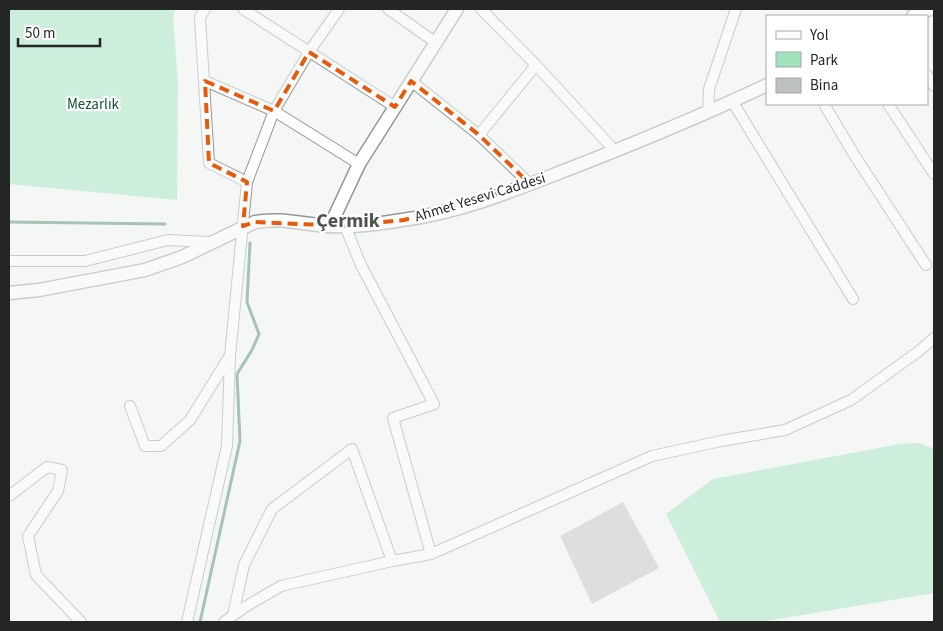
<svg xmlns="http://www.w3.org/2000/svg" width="943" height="631" viewBox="0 0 943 631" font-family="'Source Sans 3',sans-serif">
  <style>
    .green { fill: #9ee3bb }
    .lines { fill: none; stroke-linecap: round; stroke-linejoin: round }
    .stream { stroke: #488464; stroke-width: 3 }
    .building { fill: #bec1bf }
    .minor-casing { stroke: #959896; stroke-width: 12 }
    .tertiary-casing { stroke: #959896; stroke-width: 15 }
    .minor { stroke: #fff; stroke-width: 10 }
    .tertiary { stroke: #fff; stroke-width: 12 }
    .marked { fill: none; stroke: #e8590c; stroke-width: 4; stroke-dasharray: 10 6; stroke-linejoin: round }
    .labels { text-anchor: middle; stroke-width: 4.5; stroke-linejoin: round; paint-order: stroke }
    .park-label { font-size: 15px; fill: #115435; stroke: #fff }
    .street-label { font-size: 15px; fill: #242625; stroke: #fff }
    .district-label { font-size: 20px; font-weight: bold; fill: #515452; stroke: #fff }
  </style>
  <rect width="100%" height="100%" fill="#f4f7f5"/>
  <!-- green -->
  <g class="green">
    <path d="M 9,9 L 175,9 L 173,17 L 178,84 L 177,200 L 9,184 Z"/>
    <path d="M 919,443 L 934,449 L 934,593 L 761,622 L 720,622 L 666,514 L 713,479 L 900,444 Z"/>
  </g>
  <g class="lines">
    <!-- stream -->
    <g class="stream">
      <path d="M 9,222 L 165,224"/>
      <path d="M 200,622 L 240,441 L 237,374 L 252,350 L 259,334 L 247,302 L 250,243"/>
    </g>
  </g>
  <!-- building -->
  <path class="building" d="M 623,502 L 659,568 L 592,604 L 560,536 Z"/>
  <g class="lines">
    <defs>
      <g id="minor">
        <path d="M 205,9 L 200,17 L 209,163 L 247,182"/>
        <path d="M 243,9 L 395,107"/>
        <path d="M 388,9 L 435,42"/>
        <path d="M 481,9 L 536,65 L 615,151"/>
        <path d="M 927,75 L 934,86"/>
        <path d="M 205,81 L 274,111 L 359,164"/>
        <path d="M 411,81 L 479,135 L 530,184"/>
        <path d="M 732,101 L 853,299"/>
        <path d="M 824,104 L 853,153 L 926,265"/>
        <path d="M 888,104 L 934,174"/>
        <path d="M 708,112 L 709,89 L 736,9"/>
        <path d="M 479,135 L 536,65"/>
        <path d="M 345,226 L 361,265 L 434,404 L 393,418 L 431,554"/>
        <path d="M 9,261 L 85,261 L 168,240 L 209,242"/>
        <path d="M 130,406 L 145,446 L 161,446 L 190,420 L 229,357"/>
        <path d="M 9,496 L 47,467 L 62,470 L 58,491 L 28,536 L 36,575 L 81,622"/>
        <path d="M 233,615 L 244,565 L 272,509 L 352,449 L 392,561"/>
        <path d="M 187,622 L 227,446 L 230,356 L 247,182 L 274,111 L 309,52 L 339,9"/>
        <path d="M 224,622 L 245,607 L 281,586 L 392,561 L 431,554 L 652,456 L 721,441 L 785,430 L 851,400 L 919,351 L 934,338"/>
      </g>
      <g id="tertiary">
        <path d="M 913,16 L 930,9"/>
        <path d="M 330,226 L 359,164 L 457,9"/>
        <path d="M 9,293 L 39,290 L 145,270 L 182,257 L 255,222 C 280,217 306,225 330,226 C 354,227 379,224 402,220 C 457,213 510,192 561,172 C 631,145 699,117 767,85"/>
      </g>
    </defs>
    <!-- minor casing -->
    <use href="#minor" class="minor-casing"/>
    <!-- tertiary casing -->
    <use href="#tertiary" class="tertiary-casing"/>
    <!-- minor -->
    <use href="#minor" class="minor"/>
    <!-- tertiary -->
    <use href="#tertiary" class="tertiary"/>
  </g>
  <!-- marked area -->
  <path d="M0 0H943V631H0ZM 309,52 L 395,107 L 411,81 L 479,135 L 530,184 L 404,220 L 345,226 L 255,222 L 243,226 L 247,182 L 209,163 L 205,81 L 274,111 Z" fill="#f4f7f5" fill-opacity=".55" fill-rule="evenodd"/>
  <path class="marked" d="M 309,52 L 395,107 L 411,81 L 479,135 L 530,184 L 404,220 L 345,226 L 255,222 L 243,226 L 247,182 L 209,163 L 205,81 L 274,111 Z"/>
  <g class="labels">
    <!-- park labels -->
    <g class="park-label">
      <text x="93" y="109">Mezarlık</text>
    </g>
    <!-- street labels -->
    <g class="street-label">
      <text transform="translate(480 197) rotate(-17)" y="5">Ahmet Yesevi Caddesi</text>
    </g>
    <!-- district labels -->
    <g class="district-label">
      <text x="348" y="227">Çermik</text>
    </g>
  </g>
  <!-- border -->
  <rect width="943" height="631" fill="none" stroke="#242625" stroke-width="20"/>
  <!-- legend -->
  <rect x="766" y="15" width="162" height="90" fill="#ffffff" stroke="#a7a8a8"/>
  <rect x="776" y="31" width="25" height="8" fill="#ffffff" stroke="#a7a8a8"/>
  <text x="810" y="40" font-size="15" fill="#242625">Yol</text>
  <rect x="776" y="52" width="25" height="15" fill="#9ee3bb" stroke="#a7a8a8"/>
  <text x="810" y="65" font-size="15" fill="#242625">Park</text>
  <rect x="776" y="78" width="25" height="15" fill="#bec1bf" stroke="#a7a8a8"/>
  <text x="810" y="90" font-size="15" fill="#242625">Bina</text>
  <!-- scale -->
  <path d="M18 38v8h82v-8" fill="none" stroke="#242625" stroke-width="2.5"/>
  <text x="25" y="38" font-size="15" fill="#242625" stroke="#ffffff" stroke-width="4" paint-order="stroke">50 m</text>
</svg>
